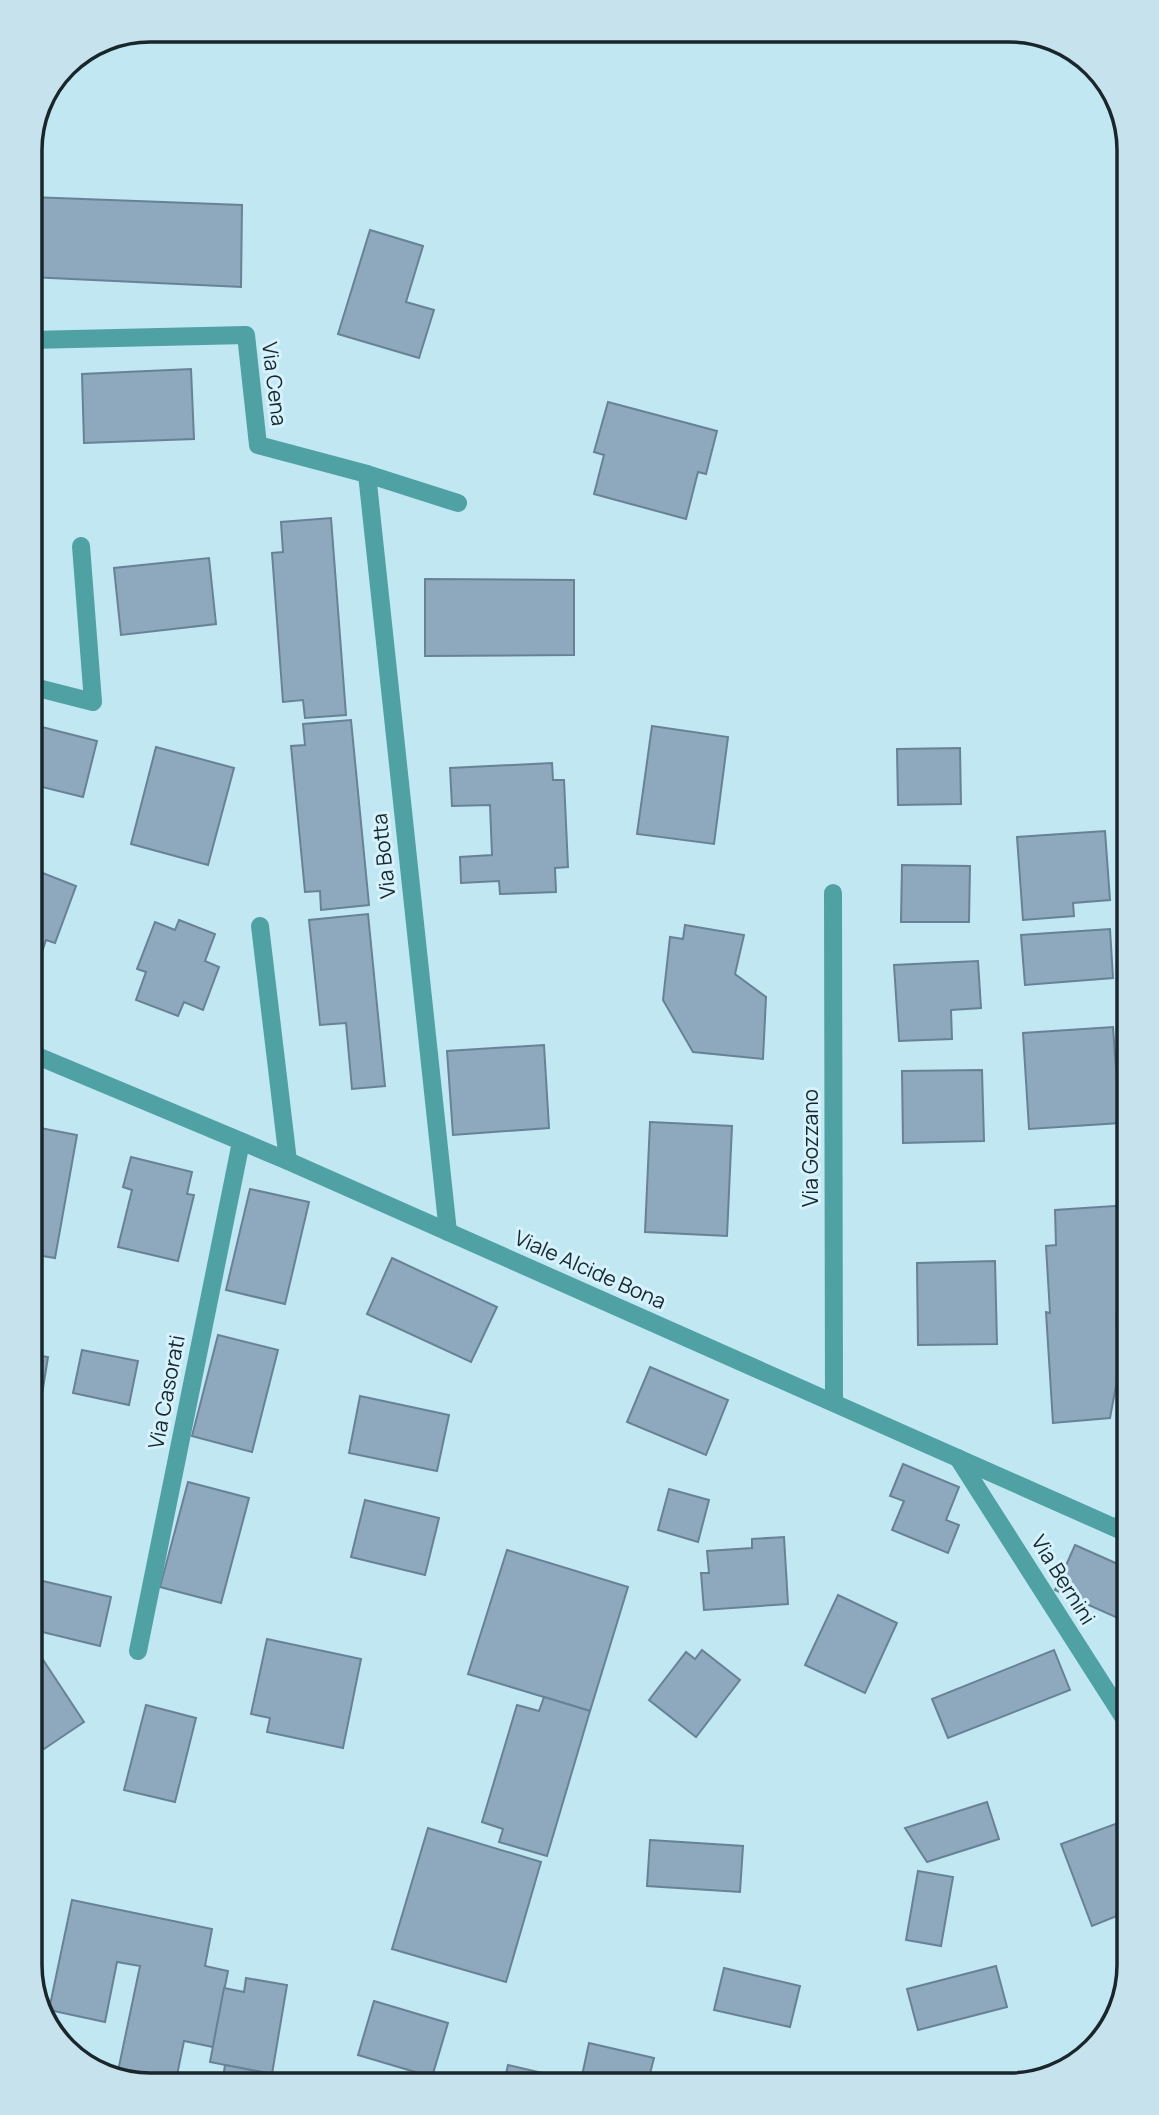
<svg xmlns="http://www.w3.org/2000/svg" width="1159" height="2115" viewBox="0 0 1159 2115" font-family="Manrope,sans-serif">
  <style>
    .building { fill: #8ea8bd; stroke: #688295; stroke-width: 2 }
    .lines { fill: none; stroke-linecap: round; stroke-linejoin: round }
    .service { stroke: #4fa1a4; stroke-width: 18 }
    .minor { stroke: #4fa1a4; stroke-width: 18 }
    .tertiary { stroke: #4fa1a4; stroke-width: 18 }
    .labels { text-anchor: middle; stroke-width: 6; stroke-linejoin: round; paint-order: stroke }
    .street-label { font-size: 21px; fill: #19272c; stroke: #d5f2fd }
    .rim { fill: none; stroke: #19272c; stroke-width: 3.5 }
  </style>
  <rect width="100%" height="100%" fill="#c1e7f3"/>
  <!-- building -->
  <g class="building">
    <path d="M 30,197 L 242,205 L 241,287 L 30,277 Z"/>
    <path d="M 370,230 L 423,246 L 406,302 L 434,310 L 419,358 L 338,334 Z"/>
    <path d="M 191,369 L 194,439 L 84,443 L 82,374 Z"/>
    <path d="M 608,402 L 717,431 L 706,474 L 698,472 L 686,519 L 594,494 L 604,455 L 594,452 Z"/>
    <path d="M 331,518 L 346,715 L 305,718 L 303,700 L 283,702 L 272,553 L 283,552 L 281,522 Z"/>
    <path d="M 209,558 L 216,624 L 121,635 L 114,568 Z"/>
    <path d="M 425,579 L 574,580 L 574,655 L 425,656 Z"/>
    <path d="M 351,720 L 369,905 L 321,910 L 320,891 L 305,892 L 291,746 L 305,745 L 303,724 Z"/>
    <path d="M 30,724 L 97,741 L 83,797 L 30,784 Z"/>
    <path d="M 652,726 L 728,737 L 714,844 L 637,834 Z"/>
    <path d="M 156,747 L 234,768 L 208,865 L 131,844 Z"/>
    <path d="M 960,748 L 961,804 L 898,805 L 897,749 Z"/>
    <path d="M 552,763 L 553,780 L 564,780 L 568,867 L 555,868 L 556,892 L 500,894 L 499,881 L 461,883 L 460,857 L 492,855 L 490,805 L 452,806 L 450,768 Z"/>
    <path d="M 1105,831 L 1110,900 L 1073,903 L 1074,916 L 1023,920 L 1017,837 Z"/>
    <path d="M 902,865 L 970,866 L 969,922 L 901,922 Z"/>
    <path d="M 30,868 L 76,886 L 55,943 L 46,940 L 38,964 L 30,961 Z"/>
    <path d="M 368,914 L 385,1086 L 352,1089 L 346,1023 L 320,1025 L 309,920 Z"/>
    <path d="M 179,920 L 215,934 L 205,961 L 219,967 L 203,1010 L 184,1002 L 178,1016 L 136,1000 L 146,972 L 137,969 L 155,922 L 175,930 Z"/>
    <path d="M 685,925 L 744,935 L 735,974 L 766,997 L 763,1059 L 693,1052 L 663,1000 L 670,937 L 683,939 Z"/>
    <path d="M 1110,929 L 1113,978 L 1025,985 L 1021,935 Z"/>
    <path d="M 978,961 L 981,1008 L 951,1010 L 952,1039 L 899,1041 L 894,965 Z"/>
    <path d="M 1113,1027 L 1120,1123 L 1029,1129 L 1023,1033 Z"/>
    <path d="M 544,1045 L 549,1128 L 453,1135 L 447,1051 Z"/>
    <path d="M 982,1070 L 984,1141 L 903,1143 L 902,1071 Z"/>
    <path d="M 650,1122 L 732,1126 L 727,1236 L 645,1232 Z"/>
    <path d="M 30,1126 L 77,1135 L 55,1258 L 30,1254 Z"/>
    <path d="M 131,1157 L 192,1172 L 187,1194 L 194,1195 L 178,1261 L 118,1247 L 132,1190 L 123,1187 Z"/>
    <path d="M 250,1189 L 309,1202 L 285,1304 L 226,1290 Z"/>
    <path d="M 1129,1205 L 1129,1254 L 1124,1254 L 1128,1313 L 1116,1314 L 1119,1370 L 1110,1418 L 1053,1423 L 1046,1312 L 1050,1313 L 1046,1246 L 1056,1245 L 1055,1210 Z"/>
    <path d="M 392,1258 L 497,1307 L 471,1362 L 367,1314 Z"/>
    <path d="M 995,1261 L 997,1344 L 918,1345 L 917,1263 Z"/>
    <path d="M 218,1335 L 278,1350 L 252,1452 L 192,1436 Z"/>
    <path d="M 82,1350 L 138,1361 L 129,1405 L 73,1393 Z"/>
    <path d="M 30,1354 L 48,1357 L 33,1451 L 30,1450 Z"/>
    <path d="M 650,1367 L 728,1400 L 706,1455 L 627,1422 Z"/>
    <path d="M 360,1396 L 449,1415 L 437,1471 L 349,1453 Z"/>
    <path d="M 903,1464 L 959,1487 L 946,1520 L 959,1525 L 948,1553 L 892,1530 L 904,1501 L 890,1496 Z"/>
    <path d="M 188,1482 L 249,1498 L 221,1603 L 160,1587 Z"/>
    <path d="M 669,1489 L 709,1500 L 698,1542 L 658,1530 Z"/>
    <path d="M 365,1500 L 439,1518 L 425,1575 L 351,1557 Z"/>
    <path d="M 784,1537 L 788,1604 L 704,1610 L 701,1573 L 709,1573 L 707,1551 L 752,1548 L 752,1539 Z"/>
    <path d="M 1075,1545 L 1129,1569 L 1129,1623 L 1055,1590 Z"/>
    <path d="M 507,1550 L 628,1587 L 590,1711 L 468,1674 Z"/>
    <path d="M 30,1578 L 111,1597 L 100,1646 L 30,1629 Z"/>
    <path d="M 838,1595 L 897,1623 L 865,1693 L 805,1665 Z"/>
    <path d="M 267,1639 L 361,1659 L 343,1748 L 267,1732 L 270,1718 L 251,1714 Z"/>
    <path d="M 30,1640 L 84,1722 L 44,1749 L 36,1738 L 30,1742 Z"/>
    <path d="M 702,1650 L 740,1680 L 696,1737 L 649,1700 L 686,1652 L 695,1659 Z"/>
    <path d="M 1054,1650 L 1070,1690 L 948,1738 L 932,1699 Z"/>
    <path d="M 544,1697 L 590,1711 L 547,1856 L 499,1842 L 503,1829 L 482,1822 L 517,1705 L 539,1711 Z"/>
    <path d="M 146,1705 L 196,1718 L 175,1802 L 124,1790 Z"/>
    <path d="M 987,1802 L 999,1839 L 927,1862 L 905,1828 Z"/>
    <path d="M 1126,1820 L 1129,1829 L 1129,1911 L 1092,1926 L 1061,1844 Z"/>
    <path d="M 428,1828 L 541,1862 L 506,1982 L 392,1949 Z"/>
    <path d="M 650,1840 L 743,1846 L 740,1892 L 647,1886 Z"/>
    <path d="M 918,1871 L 953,1877 L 941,1946 L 906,1940 Z"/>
    <path d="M 72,1900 L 212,1929 L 205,1966 L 228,1971 L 213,2047 L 184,2041 L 175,2085 L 142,2085 L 117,2076 L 140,1966 L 117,1962 L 105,2022 L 49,2010 Z"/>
    <path d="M 996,1966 L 1007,2007 L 918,2030 L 907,1989 Z"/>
    <path d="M 724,1968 L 800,1986 L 790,2027 L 714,2010 Z"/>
    <path d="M 246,1978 L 287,1985 L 272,2074 L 210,2062 L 224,1988 L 244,1992 Z"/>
    <path d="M 374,2001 L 448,2023 L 432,2077 L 358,2055 Z"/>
    <path d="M 589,2043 L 654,2058 L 647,2085 L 580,2085 Z"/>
    <path d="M 225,2065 L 272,2074 L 270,2085 L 222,2085 Z"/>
    <path d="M 508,2065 L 551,2075 L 548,2085 L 474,2085 L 476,2076 L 504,2083 Z"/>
  </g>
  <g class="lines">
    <!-- service -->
    <path class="service" d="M 260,926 L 288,1161"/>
    <!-- minor -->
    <g class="minor">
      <path d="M 30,340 L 246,335 L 258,445 L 367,474 L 458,503"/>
      <path d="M 367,474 L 448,1232"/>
      <path d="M 30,686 L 93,702 L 81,546"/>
      <path d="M 1127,795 L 1129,819"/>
      <path d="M 833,893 L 834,1402"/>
      <path d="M 958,1458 L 1129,1726"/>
      <path d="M 1120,1529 L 1129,1505"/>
      <path d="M 138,1651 L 241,1142"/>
    </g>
    <!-- tertiary -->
    <path class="tertiary" d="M 30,1053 L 288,1161 L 1129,1534"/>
  </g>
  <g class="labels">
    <!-- street labels -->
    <g class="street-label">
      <text transform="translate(274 384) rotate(83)" y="7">Via Cena</text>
      <text transform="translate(384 856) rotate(-96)" y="7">Via Botta</text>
      <text transform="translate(811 1148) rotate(-90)" y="7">Via Gozzano</text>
      <text transform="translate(590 1270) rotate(24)" y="7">Viale Alcide Bona</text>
      <text transform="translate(167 1392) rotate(-79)" y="7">Via Casorati</text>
      <text transform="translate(1063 1580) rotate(58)" y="7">Via Bernini</text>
    </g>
  </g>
  <!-- crop -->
  <path d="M0 0H1159V2115H0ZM150 42H1009A108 108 0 0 1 1117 150V1965A108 108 0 0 1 1009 2073H150A108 108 0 0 1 42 1965V150A108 108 0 0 1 150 42Z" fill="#c6e2ec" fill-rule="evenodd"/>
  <path class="rim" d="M150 42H1009A108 108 0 0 1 1117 150V1965A108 108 0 0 1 1009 2073H150A108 108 0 0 1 42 1965V150A108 108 0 0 1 150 42Z"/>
</svg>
